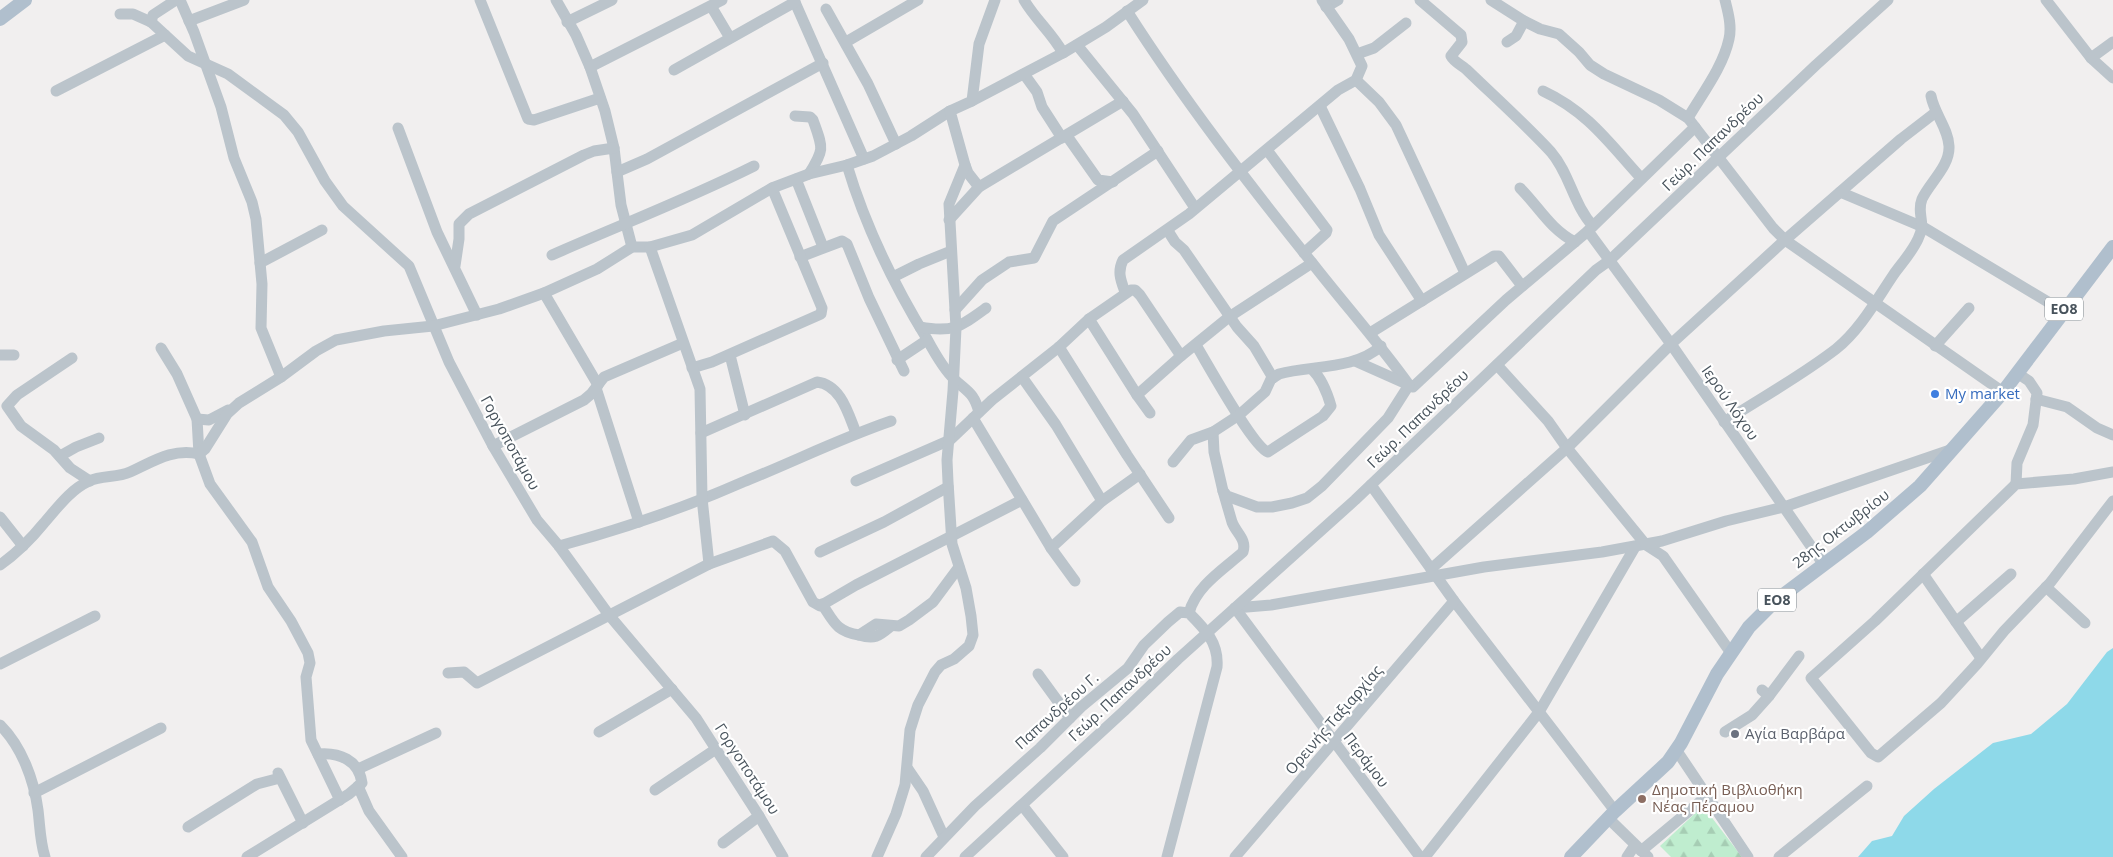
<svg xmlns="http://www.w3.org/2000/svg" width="2113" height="857" viewBox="0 0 2113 857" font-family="'Open Sans',sans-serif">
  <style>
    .forest { fill: url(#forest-firs) }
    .water { fill: #8ed9e9 }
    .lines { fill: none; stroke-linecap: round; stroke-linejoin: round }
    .minor { stroke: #bbc4cb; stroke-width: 11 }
    .major { stroke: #b0bfcd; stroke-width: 14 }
    .shop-dot { fill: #3f7fe0; stroke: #fff; stroke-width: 2 }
    .worship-dot { fill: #6b7280; stroke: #fff; stroke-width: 2 }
    .education-dot { fill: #8d6e63; stroke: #fff; stroke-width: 2 }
    .labels { text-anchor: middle; stroke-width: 4.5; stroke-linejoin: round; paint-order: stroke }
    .shield { fill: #fff; stroke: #7f878d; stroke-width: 1 }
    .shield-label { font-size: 14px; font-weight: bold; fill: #48535c }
    .street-label { font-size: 15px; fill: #48535c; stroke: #fff }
    .shop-label { font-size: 15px; fill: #366cbe; stroke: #fff; text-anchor: start }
    .worship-label { font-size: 15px; fill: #5b616d; stroke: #fff; text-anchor: start }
    .education-label { font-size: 15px; fill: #785e54; stroke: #fff; text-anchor: start }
  </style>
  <defs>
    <pattern id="forest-firs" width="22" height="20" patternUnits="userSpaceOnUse" patternTransform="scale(1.25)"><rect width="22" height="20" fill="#bfedcf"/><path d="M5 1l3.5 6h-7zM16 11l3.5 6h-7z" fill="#a6cdb4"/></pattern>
  </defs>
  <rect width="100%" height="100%" fill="#f1efef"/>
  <!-- forest -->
  <path class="forest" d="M 1703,806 L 1742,857 L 1671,857 L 1660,846 Z"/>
  <!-- water -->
  <path class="water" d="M 2113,648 L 2113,857 L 1858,857 L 1872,841 L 1892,836 L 1904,816 L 1934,789 L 1993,743 L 2031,734 L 2067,704 L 2107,652 Z"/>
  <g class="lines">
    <!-- minor -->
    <g class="minor">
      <path d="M 180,0 L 194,32 L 221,107 L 234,158 L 252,202 L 256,219 L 262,284 L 261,328 L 281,377"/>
      <path d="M 480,0 L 528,119 L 534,120 L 600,98"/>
      <path d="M 556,0 L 576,35 L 590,67 L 605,111 L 614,148 L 621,205 L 632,247"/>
      <path d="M 794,0 L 864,159"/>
      <path d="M 1024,0 C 1035,19 1052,33 1063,53"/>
      <path d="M 1420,0 L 1461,35 L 1462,42 L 1451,56 C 1454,62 1463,66 1468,71 C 1496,98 1525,124 1551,152 C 1570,174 1573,204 1593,226"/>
      <path d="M 1491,0 L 1524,21 L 1540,29 L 1559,34 L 1579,52 L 1590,65 L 1604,74 L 1659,100 L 1688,118 L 1773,228 L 1785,240 L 2003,392"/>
      <path d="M 2046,0 L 2091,58 L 2113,78"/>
      <path d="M 711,6 L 730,38"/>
      <path d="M 1326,7 L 1338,0"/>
      <path d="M 826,9 L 868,84 L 896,144"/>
      <path d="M 1127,11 C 1183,99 1248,183 1313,264 C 1345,305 1379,343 1409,385 L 1413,387 L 1506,300 L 1588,231 L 1695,127"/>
      <path d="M 120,14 L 133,14 L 151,22 L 188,56 L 228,74 L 284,115 L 298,132 L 325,181 L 343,206 L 409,266 L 449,362 L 493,446 L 537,520 L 559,546 L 609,615 L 696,718 L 759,816 L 783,857"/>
      <path d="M 189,21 L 244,0"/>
      <path d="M 151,22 L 153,15 L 176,0"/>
      <path d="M 567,22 L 612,0"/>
      <path d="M 846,42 L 918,0"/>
      <path d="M 1507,42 L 1516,36 L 1524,21"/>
      <path d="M 1077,45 L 1133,114 L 1195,208"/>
      <path d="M 1357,54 L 1374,48 L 1406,23"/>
      <path d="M 2091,58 L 2113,42"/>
      <path d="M 590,67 L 722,0"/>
      <path d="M 674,70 L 795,2"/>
      <path d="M 1024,74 L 1037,92 L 1042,107 L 1062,138"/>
      <path d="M 1356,80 L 1379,102 L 1396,125 L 1465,273"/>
      <path d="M 56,91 L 165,35"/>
      <path d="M 1543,91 C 1588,112 1609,143 1641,178"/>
      <path d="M 972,101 L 1063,53 L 1106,27 L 1143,0"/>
      <path d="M 1320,106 L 1360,189 L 1379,235 L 1422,301"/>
      <path d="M 795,116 L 810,117 L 813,120 C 823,148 825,149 809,174"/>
      <path d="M 1688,118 C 1702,94 1723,67 1729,39 C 1732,26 1728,12 1725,0"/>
      <path d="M 398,128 L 437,232 L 477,315"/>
      <path d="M 1067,136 L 1098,180 L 1113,182"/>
      <path d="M 1267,150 L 1327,230 L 1326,233 L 1304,253"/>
      <path d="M 847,165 C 865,225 894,285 927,339 C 934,352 944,370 955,380 C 968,392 974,393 979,412"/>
      <path d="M 965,165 L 968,173 L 979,187"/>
      <path d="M 617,172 L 647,159 L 823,63"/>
      <path d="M 796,179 L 823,247"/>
      <path d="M 1520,188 C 1539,207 1550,229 1575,242"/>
      <path d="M 1840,192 L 1923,227 L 2063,311"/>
      <path d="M 949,220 L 979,187 L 1123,101"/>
      <path d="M 1168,231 L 1175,242 L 1184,250 L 1237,327 L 1254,346 L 1273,378"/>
      <path d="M 1588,231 L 1671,344 L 1824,565"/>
      <path d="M 552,255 C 620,225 688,199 754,166"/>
      <path d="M 800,257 L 842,241 L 847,244 L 869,298 L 904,371"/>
      <path d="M 260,263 L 322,230"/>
      <path d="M 455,266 L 459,239 L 459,224 L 469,214 L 584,155 L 594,151 L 614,148"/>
      <path d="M 893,277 L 919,264 L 951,251"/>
      <path d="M 1125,292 C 1121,281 1117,272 1123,260 L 1189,214 L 1338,90 L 1356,80 L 1362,66 L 1349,39 L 1322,0"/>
      <path d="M 544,293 L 598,385"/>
      <path d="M 955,310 L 982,280 L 1009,262 L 1034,258 L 1053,221 L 1158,151"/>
      <path d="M 1089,319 L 1137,395 L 1150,413"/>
      <path d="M 920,327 C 953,333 960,327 986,308"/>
      <path d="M 1370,333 L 1494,256 L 1499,256 L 1522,286"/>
      <path d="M 1196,345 C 1207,363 1253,447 1268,452 L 1323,416 L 1331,406 C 1327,392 1322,379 1312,369"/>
      <path d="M 1935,346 L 1969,308"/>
      <path d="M 1059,347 L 1127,455 L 1169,518"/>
      <path d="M 161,348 L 177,374 L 197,419 L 199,454 L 210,484 L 252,542 L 268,587 L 291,621 L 308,653 L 310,663 L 306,677 L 311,740 L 340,800"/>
      <path d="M 0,355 L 14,355"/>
      <path d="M 730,355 L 745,415"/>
      <path d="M 72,358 L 17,395 L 7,406 L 21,426 L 54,450 L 70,468 L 90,481"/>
      <path d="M 897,360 L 927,340"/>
      <path d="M 1497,365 L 1548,421 L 1567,448 L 1646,545 L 1663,556 L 1731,653"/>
      <path d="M 692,368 L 712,362 L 821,314 L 822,308 L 772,188"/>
      <path d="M 1022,377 L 1056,425 L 1102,501"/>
      <path d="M 596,388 L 639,522"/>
      <path d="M 1137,395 L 1181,356 L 1229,317 L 1312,263"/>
      <path d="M 2036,399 L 2067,407 L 2097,428 L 2113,435"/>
      <path d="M 973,418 L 1051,548 L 1075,581"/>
      <path d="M 197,419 L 209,420 L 228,410"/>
      <path d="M 1724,422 C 1761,398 1801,376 1836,349 C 1860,330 1877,299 1894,274 C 1902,263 1912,252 1918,239 C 1927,222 1916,214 1922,199 C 1930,182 1950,166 1949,146 C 1948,128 1934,113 1931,96"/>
      <path d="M 1213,432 L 1214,452 L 1223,491 L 1227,496 L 1257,507 L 1272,507 L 1292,503 L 1307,498 L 1322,486 L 1388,418 L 1409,385 L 1355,361"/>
      <path d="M 701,433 L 817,382 C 841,385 848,413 856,433"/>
      <path d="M 493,446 L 584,400 L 591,394 L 604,377 L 683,343"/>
      <path d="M 60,456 L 76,447 L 99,438"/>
      <path d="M 1173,462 L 1191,440 L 1213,432 L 1239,415 L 1265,392 L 1271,379 L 1279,374 C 1311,365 1355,370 1381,346"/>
      <path d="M 2113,472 L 2074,479 L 2016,484 L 1875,621 L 1811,678 L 1871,753 L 1878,757 L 1941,703 L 1977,664 L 2004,631 L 2050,583 L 2113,501"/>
      <path d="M 856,481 L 950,440 L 992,400 L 1059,347 L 1089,319 L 1131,290 L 1135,290 L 1140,295 L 1181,356"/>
      <path d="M 2016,484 L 2017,463 L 2033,425 L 2037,393 L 2029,381 L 2017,373"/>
      <path d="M 1371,485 L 1454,601 L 1615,811"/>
      <path d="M 0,517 L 23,546"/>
      <path d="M 559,546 C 622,529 684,508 743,482 C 793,462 841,438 891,421"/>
      <path d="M 1051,548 L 1102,501 L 1140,474"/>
      <path d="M 820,552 L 884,522 L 948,487"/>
      <path d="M 709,564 L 773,541 L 785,551 L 813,602 L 820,606 L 856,585 L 1022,500"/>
      <path d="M 0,565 C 17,553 31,539 44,523 C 58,507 70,490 89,481 C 102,475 117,478 130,472 C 154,461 173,448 199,454 L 205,449 L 227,414 L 239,403 L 281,377 L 316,351 L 336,340 L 384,331 L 433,326 L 499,309 L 544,293 L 597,269 L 632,247 L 650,247 L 692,235 L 772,188 L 809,174 L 847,165 L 873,156 L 911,136 L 950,111"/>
      <path d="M 1431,569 L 1567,448 L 1671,344 L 1785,240 L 1901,139 L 1936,112"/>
      <path d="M 1923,574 L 1981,658"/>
      <path d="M 2046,587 L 2085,623"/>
      <path d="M 822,604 C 834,622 836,631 859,635 L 876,624 L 899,626 L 909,620 L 933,602 L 959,567"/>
      <path d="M 1235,608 L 1271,605 L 1484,567 L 1602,552 L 1662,541 L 1726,521 L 1784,507 L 1953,449"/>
      <path d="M 1235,608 L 1420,857"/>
      <path d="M 1189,613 C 1196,586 1224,569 1243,552 C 1247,539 1236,533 1232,522 C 1229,512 1226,501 1223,491"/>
      <path d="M 1956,622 L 2011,574"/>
      <path d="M 859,635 C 875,640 879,636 891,626"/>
      <path d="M 0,664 L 95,616"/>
      <path d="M 448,673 L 464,672 L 477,683 L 709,564 L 702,498 L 700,389 L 650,247"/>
      <path d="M 1038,674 L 1070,718"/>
      <path d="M 1762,690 L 1769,696 L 1799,656"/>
      <path d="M 0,725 C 22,747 34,780 38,810 C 40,826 40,842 45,857"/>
      <path d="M 599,732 L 672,689"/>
      <path d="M 1725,732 L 1752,715 L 1769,696"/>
      <path d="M 1677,751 L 1748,857"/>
      <path d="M 358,769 L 436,733"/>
      <path d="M 908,769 L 923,791 L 944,837"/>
      <path d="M 278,773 L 303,823"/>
      <path d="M 358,786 L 369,811 L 402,857"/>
      <path d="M 655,790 L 716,749"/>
      <path d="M 34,793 L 161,728"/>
      <path d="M 1022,805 L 1063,857"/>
      <path d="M 1608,818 L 1648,857"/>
      <path d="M 188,827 L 257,784 L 280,778"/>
      <path d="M 723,843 L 759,816"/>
      <path d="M 1641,851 L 1707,796"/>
      <path d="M 247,857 L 349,794 L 362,783 C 359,760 339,752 318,754"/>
      <path d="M 877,857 L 896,814 L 905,785 L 910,730 L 918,705 L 935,672 L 941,665 L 954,659 L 969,646 L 973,635 L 971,616 L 966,588 L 952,544 L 948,482 L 947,460 L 953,391 L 956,328 L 949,204 L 965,165 L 950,111 L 972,101 L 979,44 L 995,0"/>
      <path d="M 926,857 L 975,806 L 1040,748 L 1081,707 L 1128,668 L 1144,645 L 1168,622 L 1180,612 L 1189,613 C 1205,629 1219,643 1217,667 L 1167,857"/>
      <path d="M 965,857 L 1124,711 L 1178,659 L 1355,500 L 1596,270 L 1610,260 L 1816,65 L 1888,0"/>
      <path d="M 1235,857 L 1454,601"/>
      <path d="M 1425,857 L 1539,712 L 1635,547"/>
      <path d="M 1627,857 L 1635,845"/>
      <path d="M 1779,857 L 1867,786"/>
    </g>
    <!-- major -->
    <g class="major">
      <path d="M 0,19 L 25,0"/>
      <path d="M 1571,857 L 1615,811 L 1668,762 L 1681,743 L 1717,674 L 1749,627 L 1774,602 L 1867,532 L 1920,486 L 2003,392 L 2113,247"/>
    </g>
  </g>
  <!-- markers -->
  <circle class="shop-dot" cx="1935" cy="394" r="5"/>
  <circle class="worship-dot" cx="1735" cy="734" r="5"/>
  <circle class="education-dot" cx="1642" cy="799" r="5"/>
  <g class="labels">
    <!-- shield labels -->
    <g class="shield">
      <rect x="2045" y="297.5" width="38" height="23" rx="4"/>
      <rect x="1758" y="588.5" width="38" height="23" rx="4"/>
    </g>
    <g class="shield-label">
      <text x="2064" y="314">ΕΟ8</text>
      <text x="1777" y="605">ΕΟ8</text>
    </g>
    <!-- street labels -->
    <g class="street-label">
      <text transform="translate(1713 142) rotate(-44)" y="5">Γεώρ. Παπανδρέου</text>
      <text transform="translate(1730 403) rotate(55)" y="5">Ιερού Λόχου</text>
      <text transform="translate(1418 419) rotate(-44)" y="5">Γεώρ. Παπανδρέου</text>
      <text transform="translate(510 443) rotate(61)" y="5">Γοργοποτάμου</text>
      <text transform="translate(1841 529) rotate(-38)" y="5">28ης Οκτωβρίου</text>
      <text transform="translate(1120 693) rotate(-43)" y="5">Γεώρ. Παπανδρέου</text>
      <text transform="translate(1057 711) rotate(-42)" y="5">Παπανδρέου Γ.</text>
      <text transform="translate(1334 720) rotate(-49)" y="5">Ορεινής Ταξιαρχίας</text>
      <text transform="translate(1366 760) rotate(53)" y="5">Περάμου</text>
      <text transform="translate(747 769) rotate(57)" y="5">Γοργοποτάμου</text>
    </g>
    <!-- shop labels -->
    <g class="shop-label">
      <text x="1945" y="399">My market</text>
    </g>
    <!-- worship labels -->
    <g class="worship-label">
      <text x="1745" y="739">Αγία Βαρβάρα</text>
    </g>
    <!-- education labels -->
    <g class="education-label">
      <text x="1652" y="795">Δημοτική Βιβλιοθήκη<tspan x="1652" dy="17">Νέας Πέραμου</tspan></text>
    </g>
  </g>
</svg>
